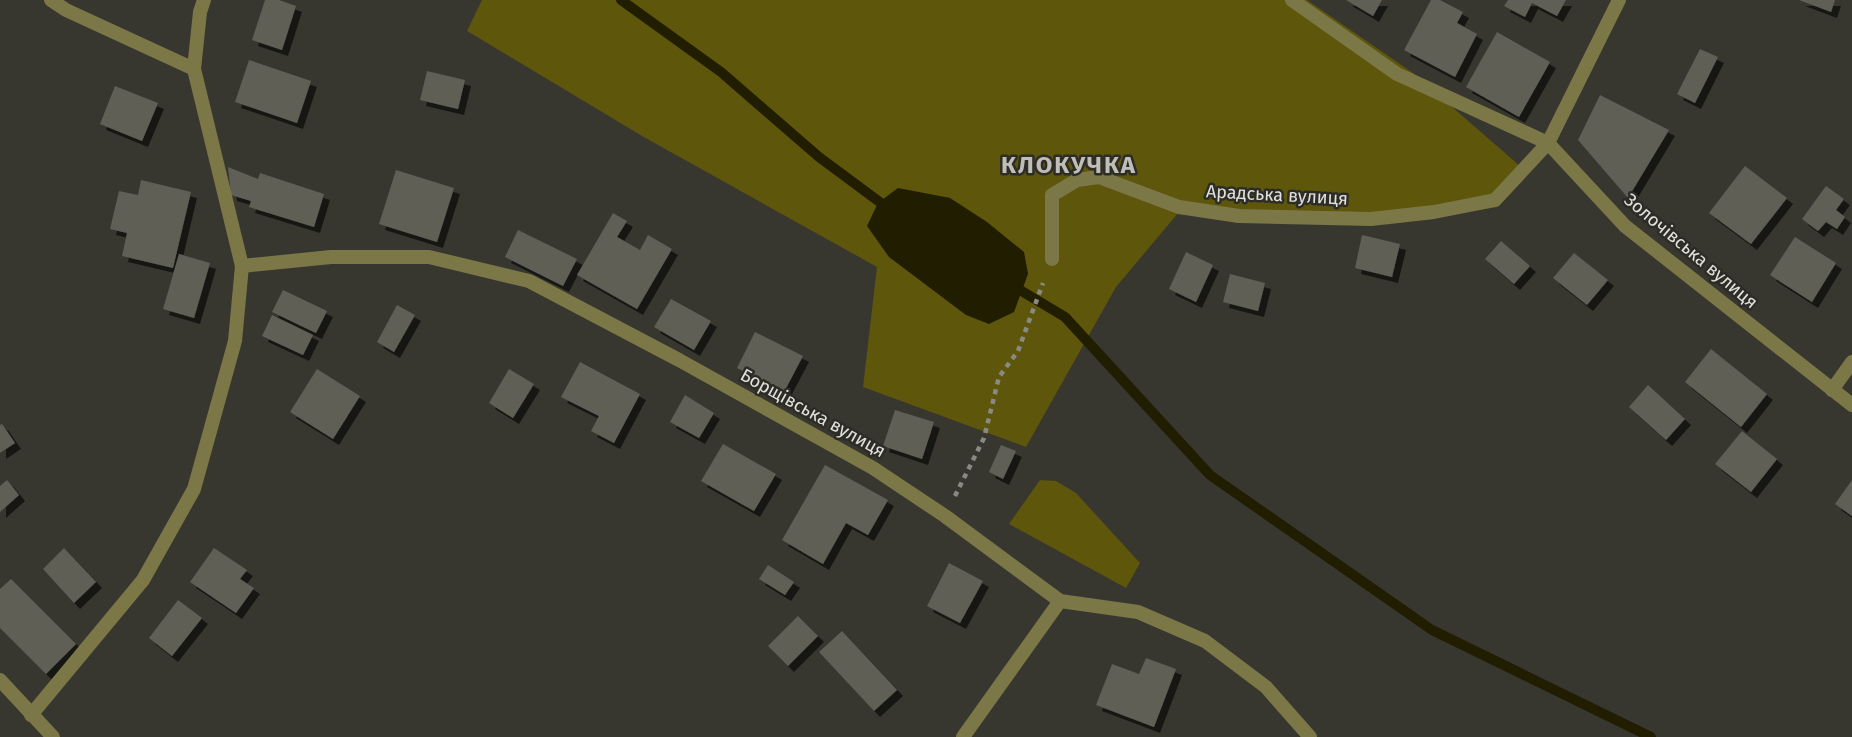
<svg xmlns="http://www.w3.org/2000/svg" width="1852" height="737" viewBox="0 0 1852 737" font-family="'Fira Sans',sans-serif">
  <style>
    .green { fill: #5d560b; fill-rule: evenodd }
    .water { fill: #211d00 }
    .lines { fill: none; stroke-linecap: round; stroke-linejoin: round }
    .stream { stroke: #211d00; stroke-width: 10 }
    .building { fill: #5f5e57; filter: url(#shadow) }
    .path { stroke: #8a8a84; stroke-width: 4.5; stroke-dasharray: 5 5; stroke-linecap: butt }
    .lane { stroke: #7c7747; stroke-width: 14 }
    .street { stroke: #7c7747; stroke-width: 14 }
    .labels { text-anchor: middle; stroke-width: 5; stroke-linejoin: round; paint-order: stroke }
    .street-label { font-size: 18px; fill: #e0e0dc; stroke: #2d2c26 }
    .district-label { font-size: 24px; font-weight: bold; letter-spacing: 2px; fill: #bfbfb7; stroke: #2d2c26 }
  </style>
  <defs>
    <filter id="shadow"><feDropShadow dx="6" dy="6" stdDeviation="0" flood-color="#0009"/></filter>
  </defs>
  <rect width="100%" height="100%" fill="#373730"/>
  <!-- green -->
  <g class="green">
    <path d="M 482,0 L 1307,0 L 1413,73 L 1528,173 L 1498,207 L 1374,225 L 1179,212 L 1116,287 L 1026,447 L 863,387 L 877,267 L 642,136 L 467,31 ZM 926,195 L 950,198 L 1014,312 Z"/>
    <path d="M 1040,480 L 1056,481 L 1076,493 L 1140,563 L 1126,588 L 1009,524 Z"/>
  </g>
  <!-- water -->
  <path class="water" d="M 898,188 L 950,198 L 987,222 L 1024,252 L 1028,274 L 1014,312 L 989,324 L 966,315 L 889,257 L 867,226 L 878,203 Z"/>
  <g class="lines">
    <!-- stream -->
    <g class="stream">
      <path d="M 621,0 L 721,72 L 819,157 L 889,209"/>
      <path d="M 1010,284 L 1065,317 L 1210,475 L 1432,630 L 1651,737"/>
    </g>
  </g>
  <!-- building -->
  <g class="building">
    <path d="M 265,0 L 279,0 L 296,6 L 282,50 L 252,40 Z"/>
    <path d="M 1346,0 L 1382,0 L 1373,16 Z"/>
    <path d="M 1431,0 L 1440,0 L 1463,12 L 1457,23 L 1477,34 L 1455,77 L 1404,50 Z"/>
    <path d="M 1508,0 L 1566,0 L 1557,16 L 1532,3 L 1525,17 L 1504,6 Z"/>
    <path d="M 1799,0 L 1835,0 L 1831,12 Z"/>
    <path d="M 1497,32 L 1550,62 L 1519,117 L 1466,87 Z"/>
    <path d="M 1700,49 L 1718,57 L 1695,103 L 1677,94 Z"/>
    <path d="M 249,60 L 311,81 L 297,123 L 235,102 Z"/>
    <path d="M 427,71 L 465,80 L 458,109 L 420,100 Z"/>
    <path d="M 115,86 L 158,103 L 142,141 L 100,124 Z"/>
    <path d="M 1600,95 L 1669,130 L 1628,198 L 1578,140 Z"/>
    <path d="M 1745,166 L 1787,198 L 1751,244 L 1709,213 Z"/>
    <path d="M 228,167 L 258,179 L 260,173 L 324,194 L 314,227 L 249,207 L 251,201 L 231,195 Z"/>
    <path d="M 396,170 L 454,188 L 437,242 L 379,224 Z"/>
    <path d="M 141,180 L 191,192 L 173,268 L 122,256 L 127,233 L 110,229 L 119,191 L 138,195 Z"/>
    <path d="M 1826,186 L 1844,199 L 1836,210 L 1845,217 L 1837,229 L 1826,222 L 1818,231 L 1802,219 Z"/>
    <path d="M 613,213 L 627,221 L 617,237 L 640,250 L 648,235 L 672,249 L 637,309 L 577,275 Z"/>
    <path d="M 518,230 L 577,259 L 563,286 L 505,257 Z"/>
    <path d="M 1362,235 L 1400,244 L 1392,277 L 1355,268 Z"/>
    <path d="M 1795,237 L 1836,263 L 1812,302 L 1770,275 Z"/>
    <path d="M 1501,241 L 1530,266 L 1514,284 L 1485,259 Z"/>
    <path d="M 1186,252 L 1213,265 L 1196,302 L 1169,289 Z"/>
    <path d="M 1574,253 L 1608,280 L 1587,305 L 1553,278 Z"/>
    <path d="M 179,254 L 210,263 L 194,318 L 163,309 Z"/>
    <path d="M 1230,274 L 1265,283 L 1258,311 L 1223,302 Z"/>
    <path d="M 283,290 L 327,311 L 316,333 L 272,312 Z"/>
    <path d="M 671,299 L 711,321 L 694,350 L 654,327 Z"/>
    <path d="M 397,305 L 415,315 L 394,352 L 377,342 Z"/>
    <path d="M 272,315 L 313,335 L 303,355 L 262,336 Z"/>
    <path d="M 755,332 L 803,356 L 784,392 L 737,368 Z"/>
    <path d="M 1711,349 L 1767,394 L 1741,427 L 1685,382 Z"/>
    <path d="M 580,362 L 640,394 L 614,443 L 591,431 L 599,416 L 561,397 Z"/>
    <path d="M 317,369 L 360,396 L 333,439 L 290,412 Z"/>
    <path d="M 509,369 L 534,384 L 513,418 L 489,403 Z"/>
    <path d="M 1648,385 L 1685,419 L 1666,440 L 1629,407 Z"/>
    <path d="M 685,395 L 714,413 L 699,438 L 670,422 Z"/>
    <path d="M 895,410 L 934,422 L 922,459 L 883,446 Z"/>
    <path d="M 2,424 L 15,443 L 0,453 L 0,425 Z"/>
    <path d="M 1742,431 L 1777,459 L 1751,492 L 1715,464 Z"/>
    <path d="M 723,444 L 776,474 L 754,511 L 701,481 Z"/>
    <path d="M 1001,445 L 1016,451 L 1003,479 L 989,472 Z"/>
    <path d="M 825,465 L 888,500 L 868,535 L 846,523 L 823,564 L 782,540 Z"/>
    <path d="M 7,480 L 19,495 L 0,512 L 0,486 Z"/>
    <path d="M 1852,480 L 1852,516 L 1835,504 Z"/>
    <path d="M 64,548 L 96,582 L 74,603 L 43,569 Z"/>
    <path d="M 214,548 L 247,570 L 240,579 L 254,588 L 236,613 L 190,582 Z"/>
    <path d="M 949,563 L 983,581 L 960,623 L 927,606 Z"/>
    <path d="M 768,565 L 794,582 L 785,595 L 759,579 Z"/>
    <path d="M 11,579 L 76,644 L 46,674 L 0,628 L 0,589 Z"/>
    <path d="M 178,600 L 202,618 L 172,656 L 149,638 Z"/>
    <path d="M 798,616 L 818,636 L 788,666 L 768,646 Z"/>
    <path d="M 842,631 L 897,690 L 874,711 L 819,652 Z"/>
    <path d="M 1146,658 L 1176,669 L 1154,727 L 1096,705 L 1112,664 L 1139,674 Z"/>
  </g>
  <g class="lines">
    <!-- path -->
    <path class="path" d="M 955,496 L 984,438 L 999,377 L 1018,351 L 1043,283"/>
    <!-- lane -->
    <g class="lane">
      <path d="M 51,0 L 66,10 L 194,69"/>
      <path d="M 1052,259 L 1052,195 L 1077,180 L 1099,177 L 1179,207 L 1239,216 L 1371,219 L 1434,212 L 1495,200 L 1548,143"/>
    </g>
    <!-- street -->
    <g class="street">
      <path d="M 1292,0 L 1397,74 L 1548,143 L 1625,226 L 1852,405"/>
      <path d="M 1548,143 L 1619,0"/>
      <path d="M 242,266 L 331,257 L 429,257 L 529,281 L 679,360 L 873,468 L 945,516 L 1060,601 L 1138,612 L 1205,641 L 1266,687 L 1310,737"/>
      <path d="M 1832,390 L 1852,362"/>
      <path d="M 0,680 L 53,737"/>
      <path d="M 31,715 L 143,580 L 194,489 L 235,341 L 242,266 L 194,69 L 200,12 L 204,0"/>
      <path d="M 963,737 L 1060,601"/>
    </g>
  </g>
  <g class="labels">
    <!-- street labels -->
    <g class="street-label">
      <text transform="translate(1277 195) rotate(3)" y="6">Арадська вулиця</text>
      <text transform="translate(1691 251) rotate(40)" y="6">Золочівська вулиця</text>
      <text transform="translate(813 413) rotate(29)" y="6">Борщівська вулиця</text>
    </g>
    <!-- district labels -->
    <g class="district-label">
      <text x="1069" y="173">КЛОКУЧКА</text>
    </g>
  </g>
</svg>
